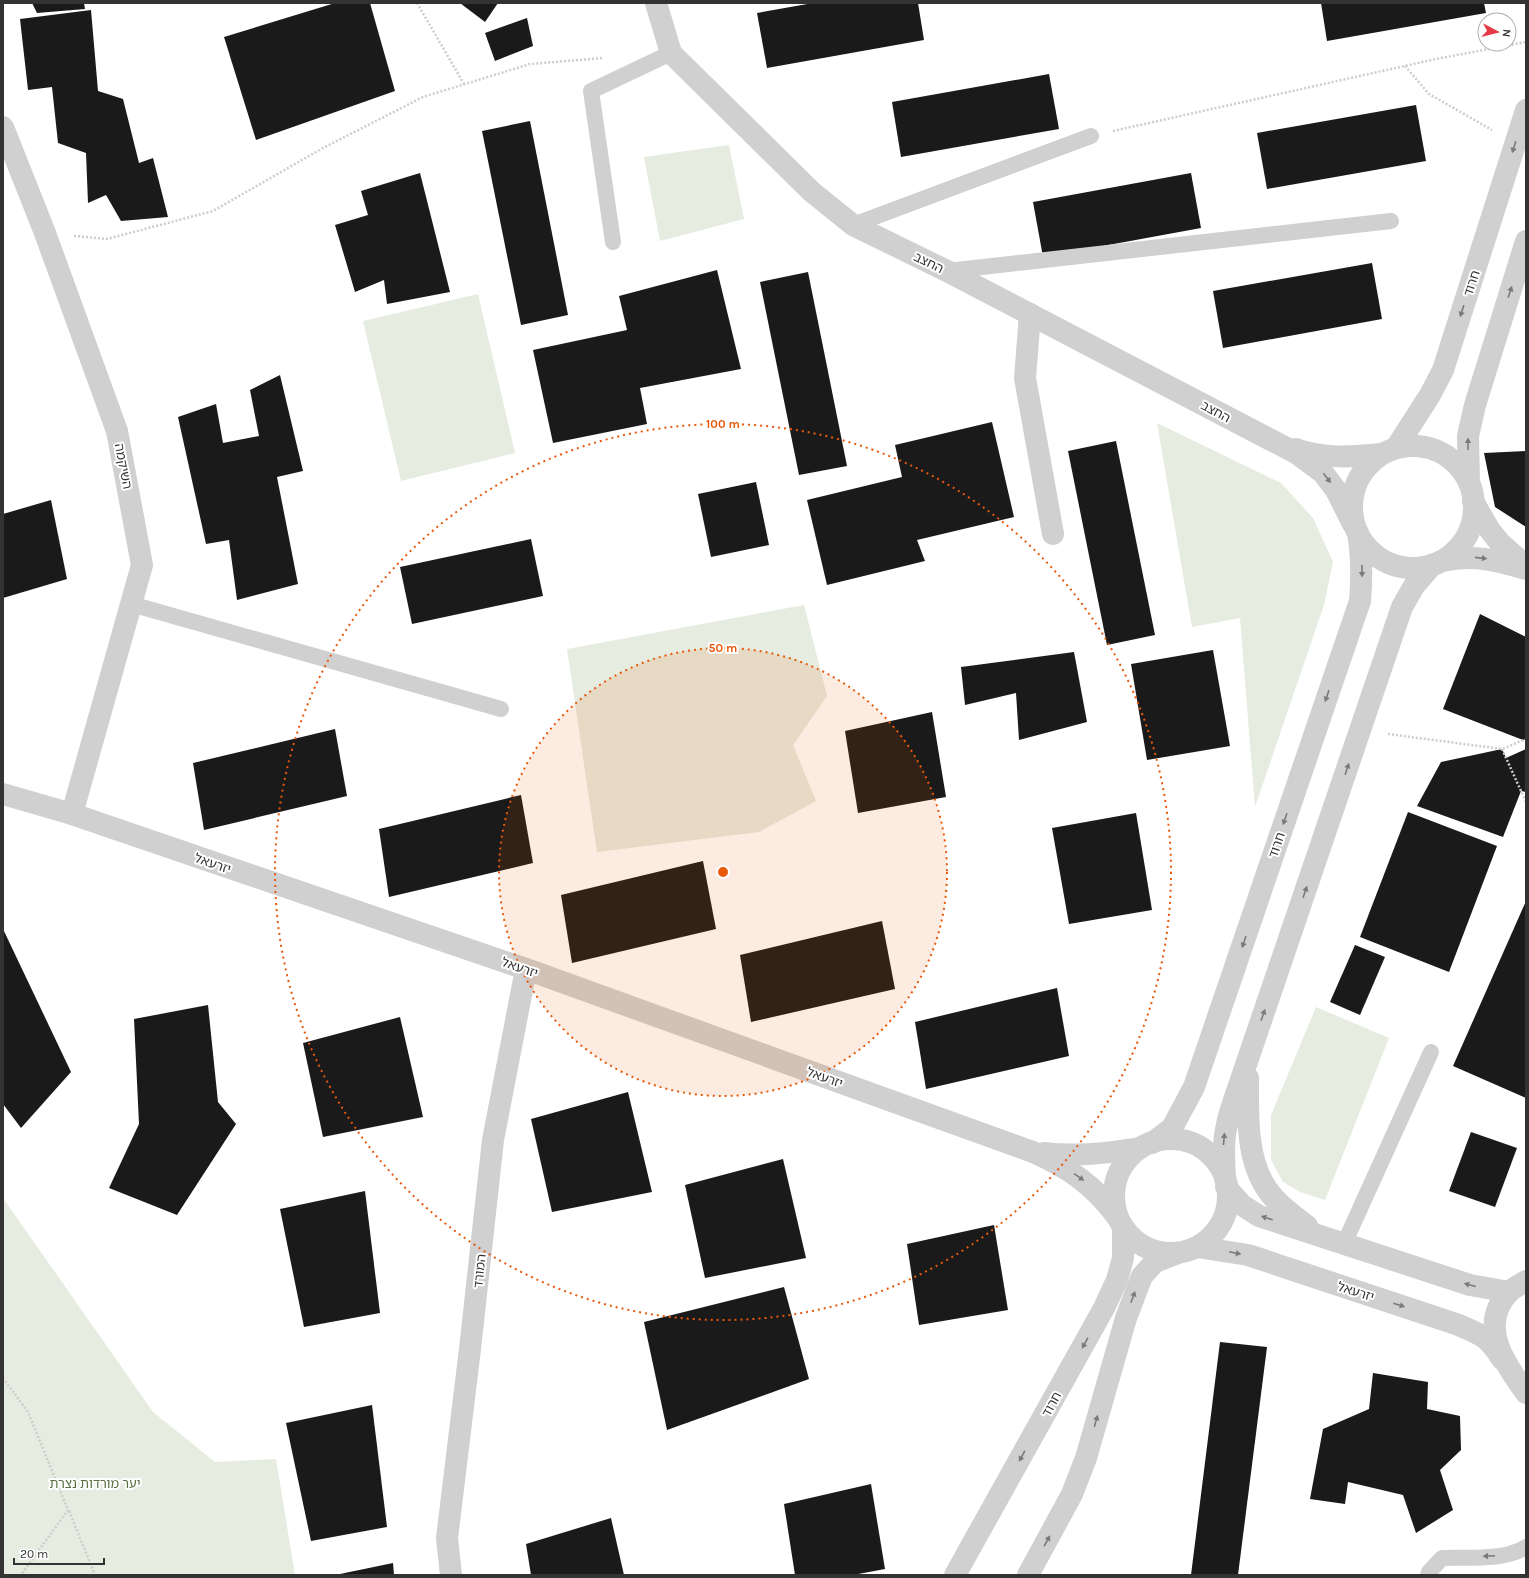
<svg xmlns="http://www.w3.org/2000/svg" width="1529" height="1578" viewBox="0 0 1529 1578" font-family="Karla,'Noto Sans Hebrew',sans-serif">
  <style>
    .green { fill: #e6ecdf }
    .building { fill: #1a1a1a }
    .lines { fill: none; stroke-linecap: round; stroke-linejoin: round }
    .path { stroke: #cdcdcd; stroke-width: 2.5; stroke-dasharray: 2 2; stroke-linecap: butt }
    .service { stroke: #d0d0d0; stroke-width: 16 }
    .minor { stroke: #d0d0d0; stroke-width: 22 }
    .tertiary { stroke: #d0d0d0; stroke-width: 22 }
    .oneway { fill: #7a7a7a }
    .ring { fill: none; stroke: #e8590c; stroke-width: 2; stroke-dasharray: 2 4 }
    .labels { text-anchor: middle; stroke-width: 4; stroke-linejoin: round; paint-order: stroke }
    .street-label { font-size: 13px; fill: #333; stroke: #fff }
    .park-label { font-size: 13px; fill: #56703f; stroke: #fff }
    .centre { fill: #e8590c; stroke: #fff; stroke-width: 2 }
    .ring-label { font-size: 12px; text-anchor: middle; font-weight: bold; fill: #e8590c; stroke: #fff; stroke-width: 4; stroke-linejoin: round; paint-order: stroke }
  </style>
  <rect width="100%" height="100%" fill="#fff"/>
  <!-- green -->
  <g class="green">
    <path d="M 729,145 L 744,219 L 660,241 L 644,157 Z"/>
    <path d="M 478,294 L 515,453 L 401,481 L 363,321 Z"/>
    <path d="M 1157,423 L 1281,483 L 1313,518 L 1333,562 L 1324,605 L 1255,807 L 1240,618 L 1192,627 Z"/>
    <path d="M 804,605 L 827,696 L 793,745 L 816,801 L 759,832 L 597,852 L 567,649 Z"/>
    <path d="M 1316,1007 L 1389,1038 L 1325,1200 L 1300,1192 L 1283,1182 L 1271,1160 L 1271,1115 Z"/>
    <path d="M 3,1198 L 153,1412 L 215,1462 L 276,1459 L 295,1575 L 3,1575 Z"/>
  </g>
  <!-- building -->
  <g class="building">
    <path d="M 32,3 L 84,3 L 85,9 L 37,13 Z"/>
    <path d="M 335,3 L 370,3 L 395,91 L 256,140 L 224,37 Z"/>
    <path d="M 460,3 L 498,3 L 485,22 Z"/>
    <path d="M 813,3 L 918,3 L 924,40 L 767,68 L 757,13 Z"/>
    <path d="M 1321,3 L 1484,3 L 1486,13 L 1327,41 Z"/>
    <path d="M 91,10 L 98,91 L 123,99 L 139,163 L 153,158 L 168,217 L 121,221 L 106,195 L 88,203 L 86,153 L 58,143 L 52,87 L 28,90 L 20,19 Z"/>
    <path d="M 527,18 L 533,46 L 495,61 L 485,33 Z"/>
    <path d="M 1049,74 L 1059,129 L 901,157 L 892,102 Z"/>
    <path d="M 1416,105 L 1426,161 L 1267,189 L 1257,133 Z"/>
    <path d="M 530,121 L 568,315 L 521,325 L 482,131 Z"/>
    <path d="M 420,173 L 450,292 L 387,304 L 384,280 L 355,292 L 335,225 L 368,215 L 361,191 Z"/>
    <path d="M 1191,173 L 1201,228 L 1043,257 L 1033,202 Z"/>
    <path d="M 1372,263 L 1382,319 L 1223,348 L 1213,291 Z"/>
    <path d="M 717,270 L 741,369 L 640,388 L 647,424 L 553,443 L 533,350 L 627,330 L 619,296 Z"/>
    <path d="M 808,272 L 847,466 L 799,475 L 760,282 Z"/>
    <path d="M 280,375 L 303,471 L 277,477 L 298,584 L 237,600 L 229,540 L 206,544 L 178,417 L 216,404 L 223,443 L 259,436 L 250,390 Z"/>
    <path d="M 992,422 L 1014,517 L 917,540 L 925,561 L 827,585 L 807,500 L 902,477 L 895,445 Z"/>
    <path d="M 1116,441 L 1155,635 L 1107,645 L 1068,451 Z"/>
    <path d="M 1526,451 L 1526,527 L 1495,507 L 1484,453 Z"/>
    <path d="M 756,482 L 769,545 L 711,557 L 698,494 Z"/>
    <path d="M 51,500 L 67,579 L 3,598 L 3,514 Z"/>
    <path d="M 531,539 L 543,596 L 412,624 L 400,567 Z"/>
    <path d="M 1480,614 L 1526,637 L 1526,739 L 1523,740 L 1443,709 Z"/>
    <path d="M 1213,650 L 1230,746 L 1147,760 L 1131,664 Z"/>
    <path d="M 1074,652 L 1087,722 L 1019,740 L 1016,693 L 965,705 L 961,667 Z"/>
    <path d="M 932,712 L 946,797 L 858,813 L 845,731 Z"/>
    <path d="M 335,729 L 347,796 L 204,830 L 193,763 Z"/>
    <path d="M 1502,749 L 1506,758 L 1526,749 L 1526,792 L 1521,791 L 1503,837 L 1417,806 L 1441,762 Z"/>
    <path d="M 521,795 L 533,863 L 389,897 L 379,829 Z"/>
    <path d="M 1408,812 L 1497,846 L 1449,972 L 1360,937 Z"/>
    <path d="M 1136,813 L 1152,910 L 1069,924 L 1052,828 Z"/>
    <path d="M 703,861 L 716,929 L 572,963 L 561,895 Z"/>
    <path d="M 1526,901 L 1526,1098 L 1453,1066 Z"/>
    <path d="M 882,921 L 895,989 L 751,1022 L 740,955 Z"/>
    <path d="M 3,929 L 71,1072 L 21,1128 L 3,1104 Z"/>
    <path d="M 1355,945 L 1385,957 L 1360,1015 L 1330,1002 Z"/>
    <path d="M 1057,988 L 1069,1056 L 926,1089 L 915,1022 Z"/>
    <path d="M 208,1005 L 218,1102 L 236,1124 L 177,1215 L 109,1188 L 139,1124 L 134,1019 Z"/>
    <path d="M 400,1017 L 423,1117 L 323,1137 L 303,1043 Z"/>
    <path d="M 628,1092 L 652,1192 L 552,1212 L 531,1119 Z"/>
    <path d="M 1471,1132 L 1517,1148 L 1495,1207 L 1449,1191 Z"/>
    <path d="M 783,1159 L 806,1258 L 705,1278 L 685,1185 Z"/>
    <path d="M 365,1191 L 380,1313 L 304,1327 L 280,1209 Z"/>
    <path d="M 994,1225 L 1008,1310 L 919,1325 L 907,1244 Z"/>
    <path d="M 784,1287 L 809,1379 L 667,1430 L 644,1322 Z"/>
    <path d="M 1220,1342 L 1267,1347 L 1238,1575 L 1191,1575 Z"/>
    <path d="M 1373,1373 L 1428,1382 L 1427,1409 L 1460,1416 L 1461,1450 L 1440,1470 L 1453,1510 L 1416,1533 L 1403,1495 L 1348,1482 L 1345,1504 L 1310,1499 L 1323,1429 L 1369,1409 Z"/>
    <path d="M 372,1405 L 387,1527 L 311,1541 L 286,1423 Z"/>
    <path d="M 871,1484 L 885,1569 L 853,1575 L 795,1575 L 784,1504 Z"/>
    <path d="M 611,1518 L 624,1575 L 531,1575 L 526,1544 Z"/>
    <path d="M 393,1563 L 394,1575 L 340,1575 L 340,1574 Z"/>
  </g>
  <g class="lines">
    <!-- path -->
    <g class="path">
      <path d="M 417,3 L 464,84"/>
      <path d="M 1405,66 L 1429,94 L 1492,130"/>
      <path d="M 1113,131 L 1436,59 L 1526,42"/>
      <path d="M 74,236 L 107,239 L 213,211 L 323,148 L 423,97 L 530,64 L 603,58"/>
      <path d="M 1388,734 L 1502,749 L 1526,739"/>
      <path d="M 1502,749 L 1526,802"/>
      <path d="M 3,1378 L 28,1412 L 68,1510 L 21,1575"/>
      <path d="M 69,1511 L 95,1575"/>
    </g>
    <!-- service -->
    <g class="service">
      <path d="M 853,225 L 1091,136"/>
      <path d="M 613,242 L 591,91 L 671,53"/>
      <path d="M 947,271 L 1391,221"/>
      <path d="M 131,604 L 501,709"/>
      <path d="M 1344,1244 L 1431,1052"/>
      <path d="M 1428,1575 L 1429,1572 L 1442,1558 C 1469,1557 1503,1561 1526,1547"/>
    </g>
    <!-- minor -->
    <g class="minor">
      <path d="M 656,3 L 671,53 L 812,192 L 853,225 L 947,271 L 1296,453 L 1323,473 L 1336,490 L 1353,524"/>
      <path d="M 3,127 L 45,233 L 117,431 L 142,565 L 72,814"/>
      <path d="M 1030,314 L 1025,378 L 1053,534"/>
      <path d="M 1296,449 C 1322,459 1353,457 1381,454"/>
      <path d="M 1473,501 L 1489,529 L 1500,543 L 1526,566"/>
      <path d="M 1442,561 C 1473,554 1496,560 1526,569"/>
      <path d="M 3,794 L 72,814 L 526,969 L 1033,1152 C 1069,1168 1094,1185 1118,1218"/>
      <path d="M 1044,1153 C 1076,1157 1108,1153 1140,1148"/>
      <path d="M 451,1575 L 447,1538 L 470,1349 L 493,1140 L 526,969"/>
      <path d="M 955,1575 L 1104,1308 L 1117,1280 L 1123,1258 L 1123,1227"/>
      <path d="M 1028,1575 L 1072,1494 L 1086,1458 L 1126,1318 L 1142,1276 L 1155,1262 L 1178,1253"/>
    </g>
    <!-- tertiary -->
    <g class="tertiary">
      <circle cx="1413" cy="507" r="61"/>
      <path d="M 1396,448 L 1430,395 L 1443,370 L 1526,110"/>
      <path d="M 1469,483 L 1468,436 L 1475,405 L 1526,241"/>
      <path d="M 1248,1078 C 1248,1113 1246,1156 1265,1186 C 1274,1202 1293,1215 1307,1226"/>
      <circle cx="1171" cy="1196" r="57"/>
      <path d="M 1152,1143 L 1172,1128 L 1194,1087 L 1360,601 C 1362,577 1362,556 1358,533"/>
      <path d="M 1225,1178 C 1223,1144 1223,1132 1234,1100 L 1402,607 L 1414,586 L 1432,565"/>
      <path d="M 1226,1187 L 1242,1205 L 1259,1216 L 1470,1285 L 1509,1292"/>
      <path d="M 1197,1247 L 1248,1255 L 1456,1324 C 1480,1334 1488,1336 1502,1359"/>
      <path d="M 1526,1281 C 1520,1285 1512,1288 1508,1293 C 1478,1326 1505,1364 1526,1393"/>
    </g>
  </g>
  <!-- one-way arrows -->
  <defs><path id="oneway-solid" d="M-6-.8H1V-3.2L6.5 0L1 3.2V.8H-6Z"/></defs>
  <g class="oneway">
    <use href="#oneway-solid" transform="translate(1514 147) rotate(108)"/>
    <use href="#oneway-solid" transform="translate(1510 292) rotate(-72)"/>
    <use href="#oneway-solid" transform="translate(1462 311) rotate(108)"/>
    <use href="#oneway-solid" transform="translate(1468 444) rotate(-91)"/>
    <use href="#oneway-solid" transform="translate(1327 478) rotate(53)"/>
    <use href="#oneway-solid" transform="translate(1481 558) rotate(6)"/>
    <use href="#oneway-solid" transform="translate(1362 571) rotate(89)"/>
    <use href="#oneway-solid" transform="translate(1327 696) rotate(109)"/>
    <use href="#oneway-solid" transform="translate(1347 769) rotate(-71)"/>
    <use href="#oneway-solid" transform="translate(1285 819) rotate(109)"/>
    <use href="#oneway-solid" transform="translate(1305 892) rotate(-71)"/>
    <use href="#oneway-solid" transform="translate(1244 942) rotate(109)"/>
    <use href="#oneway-solid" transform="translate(1263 1015) rotate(-71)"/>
    <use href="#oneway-solid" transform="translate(1224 1139) rotate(-85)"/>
    <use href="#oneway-solid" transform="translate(1079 1177) rotate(34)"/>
    <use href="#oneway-solid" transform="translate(1267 1218) rotate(-162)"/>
    <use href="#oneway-solid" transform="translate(1235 1253) rotate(12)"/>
    <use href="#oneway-solid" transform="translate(1470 1285) rotate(-165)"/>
    <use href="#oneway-solid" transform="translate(1133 1297) rotate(-70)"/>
    <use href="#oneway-solid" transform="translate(1399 1305) rotate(18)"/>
    <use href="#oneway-solid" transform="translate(1085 1343) rotate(119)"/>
    <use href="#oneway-solid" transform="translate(1096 1421) rotate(-74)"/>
    <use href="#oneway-solid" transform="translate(1022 1456) rotate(119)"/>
    <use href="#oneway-solid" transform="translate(1047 1541) rotate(-61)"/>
    <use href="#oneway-solid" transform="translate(1489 1556) rotate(178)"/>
  </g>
  <!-- distance rings -->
  <circle cx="723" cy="872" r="224" fill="#e8590c" fill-opacity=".12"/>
  <g class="ring">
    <circle cx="723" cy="872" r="224"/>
    <circle cx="723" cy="872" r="448"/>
  </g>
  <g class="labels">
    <!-- street labels -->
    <g class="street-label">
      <text transform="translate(929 262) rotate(26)" y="5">החצב</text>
      <text transform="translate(1471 283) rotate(-72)" y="5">חרוד</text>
      <text transform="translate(1216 411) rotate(28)" y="5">החצב</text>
      <text transform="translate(124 466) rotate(79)" y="5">השיקמה</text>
      <text transform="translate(1276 845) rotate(-71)" y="5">חרוד</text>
      <text transform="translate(213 863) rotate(19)" y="5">יזרעאל</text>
      <text transform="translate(520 967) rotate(19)" y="5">יזרעאל</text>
      <text transform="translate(825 1077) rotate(20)" y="5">יזרעאל</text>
      <text transform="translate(479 1271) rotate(-84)" y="5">המורד</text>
      <text transform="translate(1356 1291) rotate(18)" y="5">יזרעאל</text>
      <text transform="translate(1051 1404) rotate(-61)" y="5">חרוד</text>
    </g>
    <!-- park labels -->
    <g class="park-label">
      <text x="95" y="1488">יער מורדות נצרת</text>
    </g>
  </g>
  <circle cx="723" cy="872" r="6" class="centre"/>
  <g class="ring-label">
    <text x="723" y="428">100 m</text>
    <text x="723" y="652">50 m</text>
  </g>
  <!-- border -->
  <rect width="1529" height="1578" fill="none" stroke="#333333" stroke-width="8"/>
  <!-- north arrow -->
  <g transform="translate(1497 32) rotate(97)"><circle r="19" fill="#ffffff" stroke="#adadad"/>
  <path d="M0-3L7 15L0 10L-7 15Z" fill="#e63946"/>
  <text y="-6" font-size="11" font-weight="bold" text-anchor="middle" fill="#333333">N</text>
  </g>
  <!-- scale -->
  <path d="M14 1558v6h90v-6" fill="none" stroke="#333333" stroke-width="2"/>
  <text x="20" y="1558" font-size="12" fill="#333333" stroke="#ffffff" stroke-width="3" paint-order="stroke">20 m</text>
</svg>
